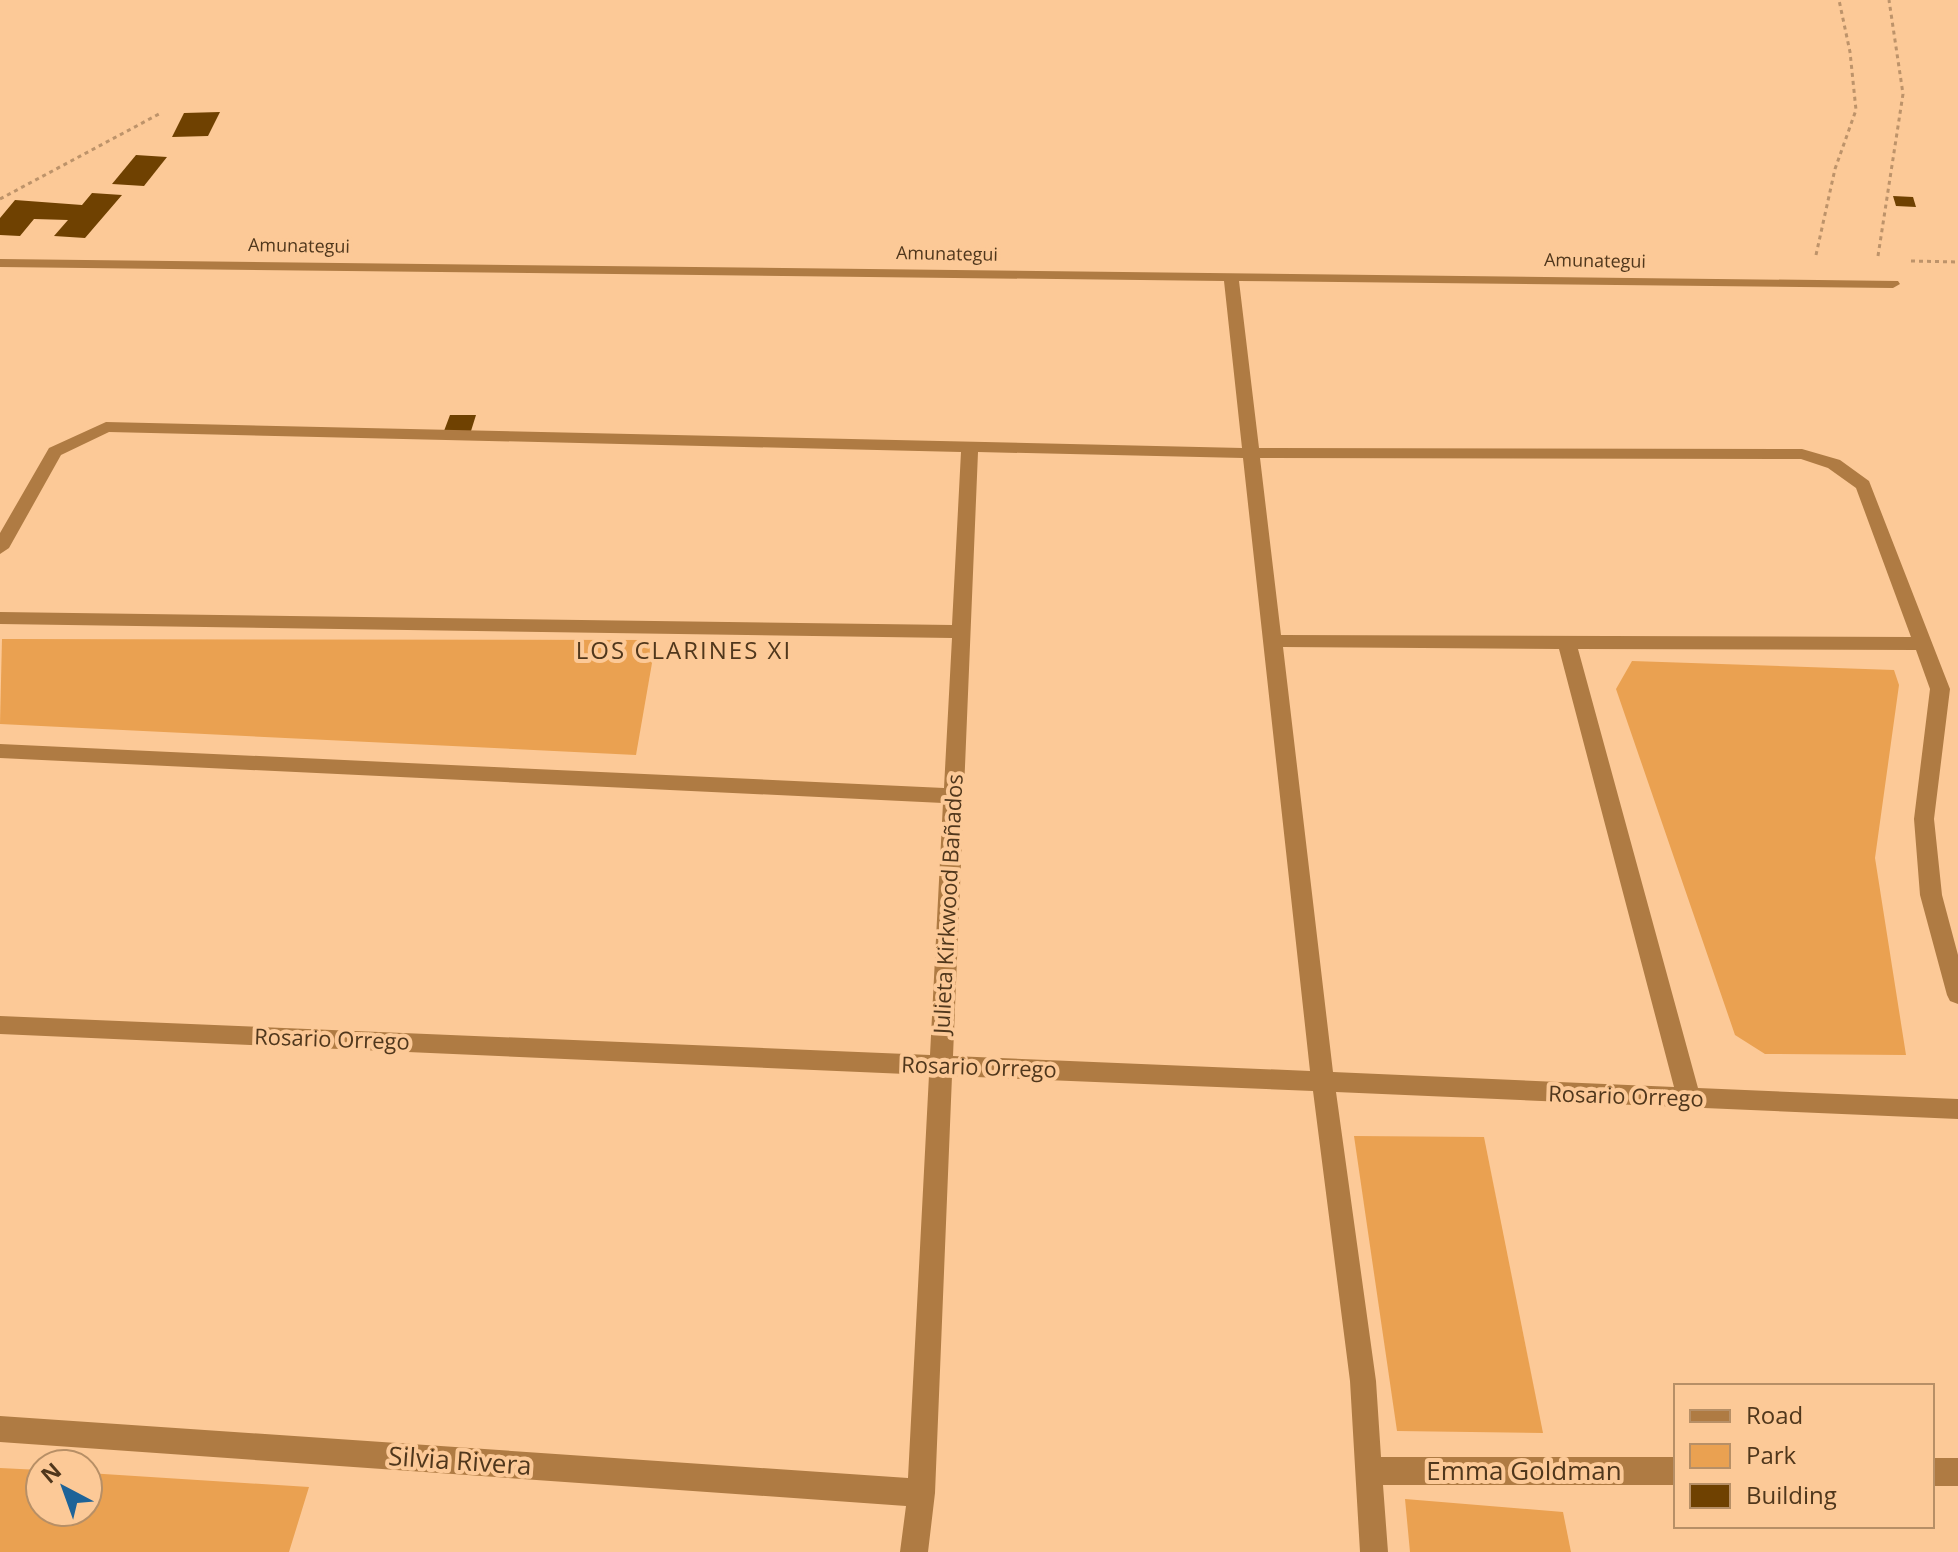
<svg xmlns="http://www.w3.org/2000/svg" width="1958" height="1552" viewBox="0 0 1958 1552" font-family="'Open Sans',sans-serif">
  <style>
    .green { fill: #eaa151 }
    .building { fill: #6f4101 }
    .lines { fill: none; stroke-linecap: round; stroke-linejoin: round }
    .path { stroke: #bd936a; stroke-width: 3; stroke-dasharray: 4 4; stroke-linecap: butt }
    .minor { fill: #af7b43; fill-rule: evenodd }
    .labels { text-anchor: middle; stroke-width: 8; stroke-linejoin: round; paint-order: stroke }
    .far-street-label { font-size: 18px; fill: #50371c; stroke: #fcc997 }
    .street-label { font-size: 22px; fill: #50371c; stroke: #fcc997 }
    .neighbourhood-label { font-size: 24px; letter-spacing: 2px; fill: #50371c; stroke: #fcc997 }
    .near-street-label { font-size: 26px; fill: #50371c; stroke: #fcc997 }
  </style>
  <rect width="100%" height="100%" fill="#fcc997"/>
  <!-- green -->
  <g class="green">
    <path d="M 2,639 L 656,640 L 636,755 L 0,724 Z"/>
    <path d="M 1632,661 L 1894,670 L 1899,685 L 1875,858 L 1906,1055 L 1765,1054 L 1735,1035 L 1616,689 Z"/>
    <path d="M 1354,1136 L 1484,1137 L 1543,1433 L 1397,1431 Z"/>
    <path d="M 0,1468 L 40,1470 L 40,1512 L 88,1512 L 88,1473 L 309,1487 L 289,1552 L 0,1552 Z"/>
    <path d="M 1405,1499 L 1563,1512 L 1571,1552 L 1410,1552 Z"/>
  </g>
  <!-- building -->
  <g class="building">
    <path d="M 220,112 L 208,136 L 172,137 L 184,113 Z"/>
    <path d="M 136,155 L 167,157 L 144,186 L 112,184 Z"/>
    <path d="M 92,193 L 122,195 L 85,238 L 54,236 L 68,220 L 34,219 L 20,236 L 0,235 L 0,218 L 15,200 L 82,205 Z"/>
    <path d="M 1893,196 L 1913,197 L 1916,207 L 1896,206 Z"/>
    <path d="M 450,415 L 476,415 L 471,431 L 444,431 Z"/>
  </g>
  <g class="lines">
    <!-- path -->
    <g class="path">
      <path d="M 0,199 L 159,114"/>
      <path d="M 1816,255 L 1835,169 L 1856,110 L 1850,52 L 1839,0"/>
      <path d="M 1878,256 L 1903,94 L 1889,0"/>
      <path d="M 1911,261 L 1958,262"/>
    </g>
    <!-- minor -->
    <g class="minor">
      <path d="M 0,259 L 1898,281 L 1900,284 L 1893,288 L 1239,281 L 1259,448 L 1802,449 L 1840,460 L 1869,481 L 1950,689 L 1934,819 L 1942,895 L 1958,955 L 1958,1004 L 1950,1001 L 1947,995 L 1920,895 L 1914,819 L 1930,689 L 1916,650 L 1578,649 L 1698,1088 L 1958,1099 L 1958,1119 L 1336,1092 L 1376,1381 L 1381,1457 L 1676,1457 L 1676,1485 L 1383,1485 L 1388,1552 L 1360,1552 L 1350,1381 L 1313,1091 L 952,1076 L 935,1493 L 928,1552 L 900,1552 L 906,1506 L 0,1442 L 0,1416 L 908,1478 L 929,1075 L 0,1034 L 0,1016 L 930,1055 L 943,803 L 0,758 L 0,744 L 944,788 L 952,638 L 0,624 L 0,612 L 952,625 L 961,452 L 109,432 L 61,455 L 9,548 L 0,554 L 0,533 L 49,448 L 106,422 L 1242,448 L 1224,281 L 0,267 ZM 978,452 L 1243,458 L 1310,1071 L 953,1056 ZM 1260,458 L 1801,459 L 1828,468 L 1856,488 L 1911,637 L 1281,635 ZM 1283,647 L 1559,649 L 1674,1087 L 1333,1072 Z"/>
      <rect x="1932" y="1458" width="26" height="28"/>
    </g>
  </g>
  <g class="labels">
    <!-- far-street labels -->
    <g class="far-street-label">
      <text transform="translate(299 246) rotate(1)" y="6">Amunategui</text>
      <text transform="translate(947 254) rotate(1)" y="6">Amunategui</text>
      <text transform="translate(1595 261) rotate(1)" y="6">Amunategui</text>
    </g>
    <!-- street labels -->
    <g class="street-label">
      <text transform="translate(948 904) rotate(-87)" y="8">Julieta Kirkwood Bañados</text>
      <text transform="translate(332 1039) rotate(2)" y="8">Rosario Orrego</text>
      <text transform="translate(979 1067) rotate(2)" y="8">Rosario Orrego</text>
      <text transform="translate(1626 1096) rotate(2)" y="8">Rosario Orrego</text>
    </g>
    <!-- neighbourhood labels -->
    <g class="neighbourhood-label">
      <text x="684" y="659">LOS CLARINES XI</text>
    </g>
    <!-- near-street labels -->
    <g class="near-street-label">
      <text transform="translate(460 1461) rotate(4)" y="9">Silvia Rivera</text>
      <text x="1524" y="1480">Emma Goldman</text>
    </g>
  </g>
  <!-- legend -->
  <rect x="1674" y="1384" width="260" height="144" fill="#fcc997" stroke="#b78f66" stroke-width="2"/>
  <rect x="1690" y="1410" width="40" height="12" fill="#af7b43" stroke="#b78f66" stroke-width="2"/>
  <text x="1746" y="1424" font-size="24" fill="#50371c">Road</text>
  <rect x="1690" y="1444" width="40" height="24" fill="#eaa151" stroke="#b78f66" stroke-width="2"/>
  <text x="1746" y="1464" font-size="24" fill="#50371c">Park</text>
  <rect x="1690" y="1484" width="40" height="24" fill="#6f4101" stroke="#b78f66" stroke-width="2"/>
  <text x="1746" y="1504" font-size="24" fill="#50371c">Building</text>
  <!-- north arrow -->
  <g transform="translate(64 1488) rotate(319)"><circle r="38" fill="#fcc997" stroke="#b78f66" stroke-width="2"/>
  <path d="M0-6L14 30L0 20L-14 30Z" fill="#1e6398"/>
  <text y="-12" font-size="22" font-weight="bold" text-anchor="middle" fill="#50371c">N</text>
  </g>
</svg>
